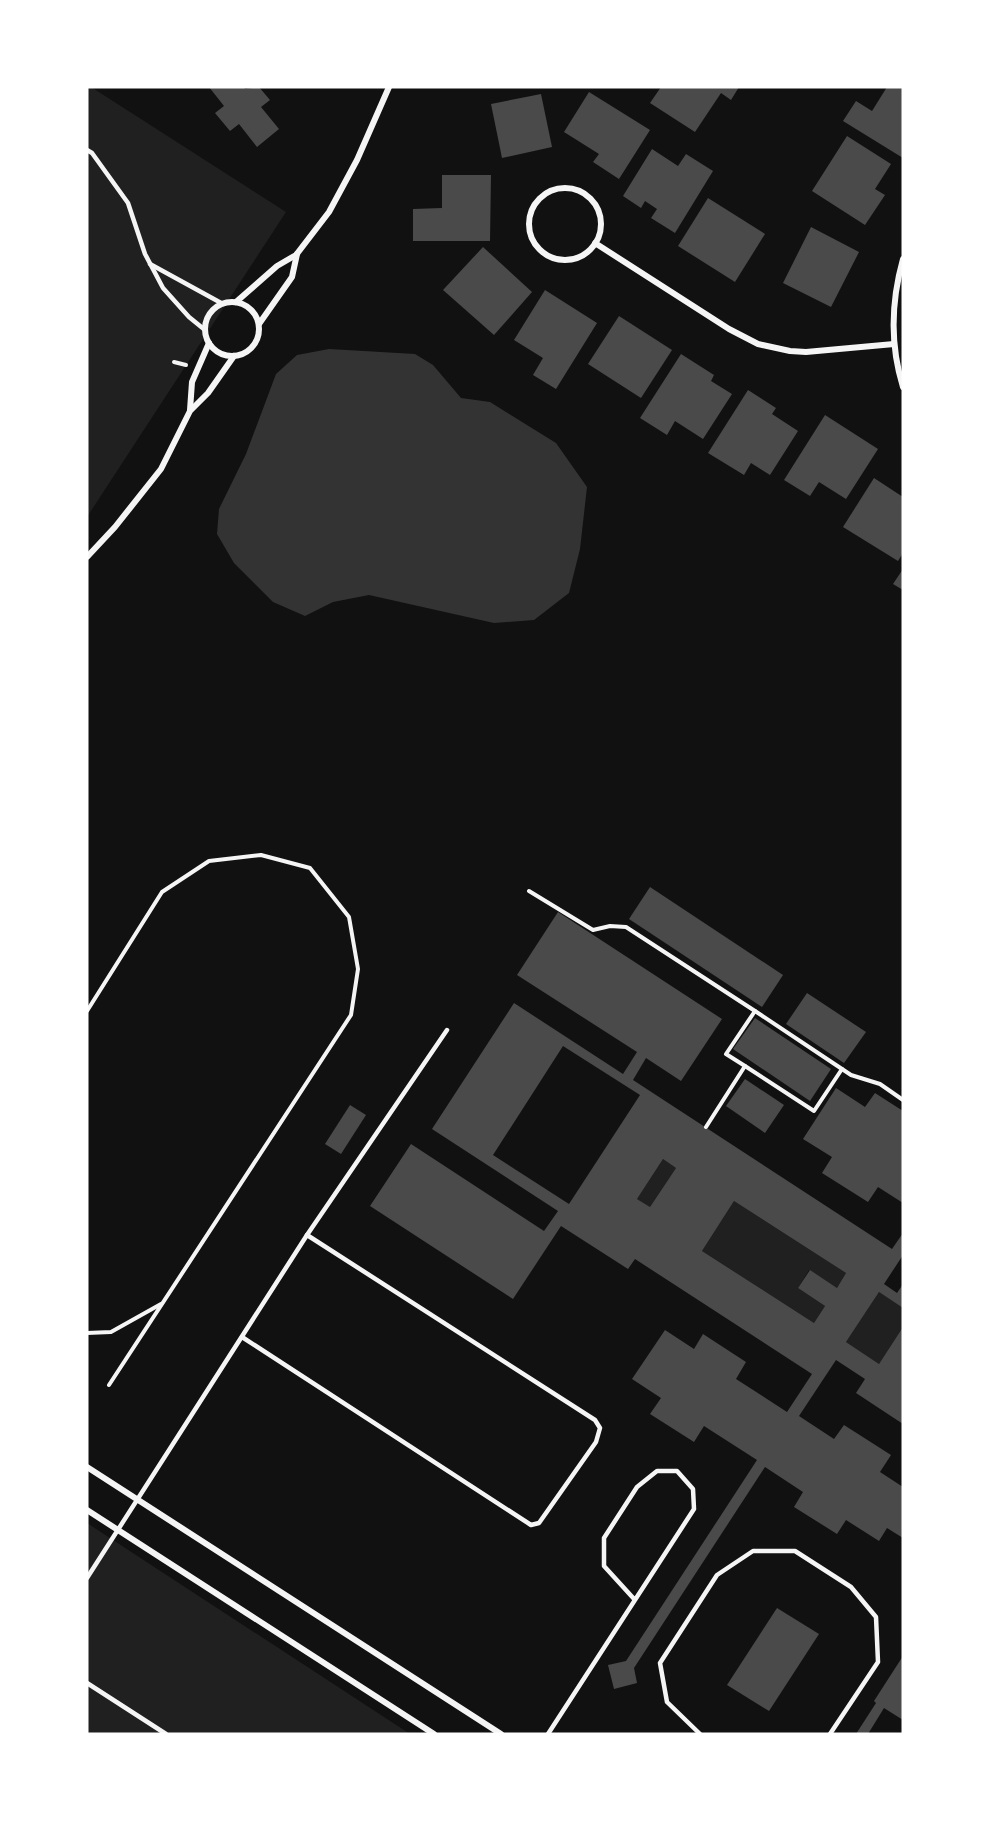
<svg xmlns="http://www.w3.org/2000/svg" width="990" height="1821" viewBox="0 0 990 1821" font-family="'Exo 2',sans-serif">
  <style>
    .green { fill: #202020 }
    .water { fill: #333 }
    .building { fill: #4a4a4a; fill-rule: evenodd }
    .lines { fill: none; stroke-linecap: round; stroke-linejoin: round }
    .path { stroke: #f5f5f5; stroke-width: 4 }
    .service { stroke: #f5f5f5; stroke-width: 4.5 }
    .minor { stroke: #f5f5f5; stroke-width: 6 }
  </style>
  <rect width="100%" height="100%" fill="#111"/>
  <!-- green -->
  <g class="green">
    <path d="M 87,87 L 91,87 L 286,212 L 87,517 Z"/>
    <path d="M 663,1159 L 676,1168 L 650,1207 L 637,1199 Z"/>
    <path d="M 734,1201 L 846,1273 L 837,1288 L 809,1270 L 798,1288 L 825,1306 L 814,1323 L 702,1251 Z"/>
    <path d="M 879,1292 L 903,1308 L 903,1327 L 879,1364 L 846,1342 Z"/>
    <path d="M 87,1523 L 410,1734 L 87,1734 Z"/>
  </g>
  <!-- water -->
  <path class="water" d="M 329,349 L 415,354 L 433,365 L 461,398 L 490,402 L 556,443 L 587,487 L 580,549 L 569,593 L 534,620 L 494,623 L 369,595 L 333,602 L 305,616 L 273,602 L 234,563 L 217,534 L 219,509 L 246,454 L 276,374 L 297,355 Z"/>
  <!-- building -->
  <g class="building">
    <path d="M 209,87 L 244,87 L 245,89 L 259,87 L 270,100 L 261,107 L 279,129 L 257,147 L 239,124 L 230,131 L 215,113 L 224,106 Z"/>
    <path d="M 661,87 L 739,87 L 731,100 L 721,93 L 695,132 L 650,103 Z"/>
    <path d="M 887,87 L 903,87 L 903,158 L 843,121 L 856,101 L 872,111 Z"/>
    <path d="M 589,92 L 650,130 L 619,179 L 593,162 L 599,154 L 564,132 Z"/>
    <path d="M 541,94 L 552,147 L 502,158 L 491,104 Z"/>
    <path d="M 847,136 L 891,164 L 875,189 L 885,195 L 865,225 L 812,191 Z"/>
    <path d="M 652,149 L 678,166 L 686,154 L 713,171 L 675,233 L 651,218 L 657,209 L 645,201 L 641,208 L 623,196 Z"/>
    <path d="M 442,175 L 491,175 L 490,241 L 413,241 L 413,209 L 442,208 Z"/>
    <path d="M 708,198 L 765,234 L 735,282 L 678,246 Z"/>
    <path d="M 811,227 L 859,252 L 831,307 L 783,283 Z"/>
    <path d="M 483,247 L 532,292 L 494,335 L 443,290 Z"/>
    <path d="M 545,290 L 597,323 L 556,389 L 533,375 L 543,358 L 514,340 Z"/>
    <path d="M 619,316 L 672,350 L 641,398 L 588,364 Z"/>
    <path d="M 681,354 L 714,375 L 711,381 L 732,394 L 703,439 L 675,421 L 667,435 L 640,418 Z"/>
    <path d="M 748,390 L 776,408 L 772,414 L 798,431 L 770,475 L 751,463 L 744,475 L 708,453 Z"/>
    <path d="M 825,415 L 878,449 L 846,499 L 819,482 L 810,496 L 784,480 Z"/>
    <path d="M 874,478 L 903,497 L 903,553 L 898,561 L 843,527 Z"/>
    <path d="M 903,569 L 903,590 L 893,584 Z"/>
    <path d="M 650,887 L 783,975 L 762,1007 L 629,919 Z"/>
    <path d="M 558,912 L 722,1019 L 681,1081 L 646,1058 L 633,1080 L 892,1249 L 903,1233 L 903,1255 L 884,1284 L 897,1293 L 903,1284 L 903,1308 L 879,1292 L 846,1342 L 879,1364 L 903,1327 L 903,1424 L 856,1393 L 865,1379 L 836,1360 L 799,1416 L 834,1439 L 844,1425 L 891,1455 L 880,1472 L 903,1487 L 903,1538 L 887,1528 L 879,1541 L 846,1520 L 837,1534 L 794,1507 L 803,1492 L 765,1467 L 634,1668 L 637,1683 L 614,1689 L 608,1665 L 626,1661 L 757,1460 L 704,1426 L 694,1442 L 650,1414 L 661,1398 L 632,1379 L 665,1330 L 694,1349 L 703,1334 L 746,1362 L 736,1379 L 787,1412 L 812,1374 L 635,1259 L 628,1269 L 561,1226 L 513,1299 L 370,1206 L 411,1144 L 544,1231 L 558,1211 L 432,1129 L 514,1003 L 623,1074 L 637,1052 L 517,975 ZM 563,1046 L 640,1095 L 569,1204 L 493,1155 ZM 663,1159 L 676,1168 L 650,1207 L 637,1199 ZM 734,1201 L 846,1273 L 837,1288 L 810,1270 L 798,1288 L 825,1306 L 814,1323 L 702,1251 Z"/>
    <path d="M 807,993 L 866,1032 L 844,1063 L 786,1024 Z"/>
    <path d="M 755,1018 L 831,1069 L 810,1101 L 733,1049 Z"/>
    <path d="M 745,1079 L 784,1105 L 765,1133 L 726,1106 Z"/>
    <path d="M 836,1088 L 865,1107 L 875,1093 L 903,1111 L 903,1203 L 878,1187 L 868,1202 L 822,1173 L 832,1157 L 803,1139 Z"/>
    <path d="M 350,1105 L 366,1115 L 341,1154 L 325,1144 Z"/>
    <path d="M 777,1608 L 819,1634 L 769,1711 L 727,1685 Z"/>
    <path d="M 903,1656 L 903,1720 L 884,1708 L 868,1734 L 856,1734 L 876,1703 L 874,1701 Z"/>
  </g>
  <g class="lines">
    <!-- path -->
    <g class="path">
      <path d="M 174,362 L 186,365"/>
      <path d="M 529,891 L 593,930 L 610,926 L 626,927 L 755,1011 L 726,1054 L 745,1066 L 706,1127"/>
      <path d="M 87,1011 L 162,892 L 209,861 L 261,855 L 310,868 L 349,917 L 358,969 L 351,1015 L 109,1385"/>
      <path d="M 745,1066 L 814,1111 L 842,1069 L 755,1011"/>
      <path d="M 842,1069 L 851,1075 L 880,1084 L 903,1100"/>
      <path d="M 87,1333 L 111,1332 L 161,1304"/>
    </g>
    <!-- service -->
    <g class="service">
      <path d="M 87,150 L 92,153 L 128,203 L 145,254 L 163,288 L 189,317 L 205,330"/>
      <path d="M 150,264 L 223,304"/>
      <path d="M 242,1337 L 531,1525 L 539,1523 L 596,1442 L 600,1428 L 595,1420 L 307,1235"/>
      <path d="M 87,1578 L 307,1235 L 447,1030"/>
      <path d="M 87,1683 L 166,1734"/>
      <path d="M 548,1734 L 694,1509 L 693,1489 L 677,1471 L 657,1471 L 637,1487 L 604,1538 L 604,1566 L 635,1600"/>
      <path d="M 700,1734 L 667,1702 L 660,1663 L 717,1575 L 753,1551 L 795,1551 L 851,1587 L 876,1617 L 878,1662 L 830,1734"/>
    </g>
    <!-- minor -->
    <g class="minor">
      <circle cx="565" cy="224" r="36"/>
      <path d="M 595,243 L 729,329 L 758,344 L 790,351 L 806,352 L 894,344"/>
      <path d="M 903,259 C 891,302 890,345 903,387"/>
      <path d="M 236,302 L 277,266 L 296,255 L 329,212 L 357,160 L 389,87"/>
      <circle cx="232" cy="329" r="27"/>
      <path d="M 259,324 L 292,277 L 297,254"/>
      <path d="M 190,410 L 192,382 L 209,343"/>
      <path d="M 87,557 L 115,527 L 161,469 L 190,411 L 208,393 L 234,356"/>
      <path d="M 87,1467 L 501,1734"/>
      <path d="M 87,1510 L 434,1734"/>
    </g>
  </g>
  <!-- border -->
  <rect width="990" height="1821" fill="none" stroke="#ffffff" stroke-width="177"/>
</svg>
